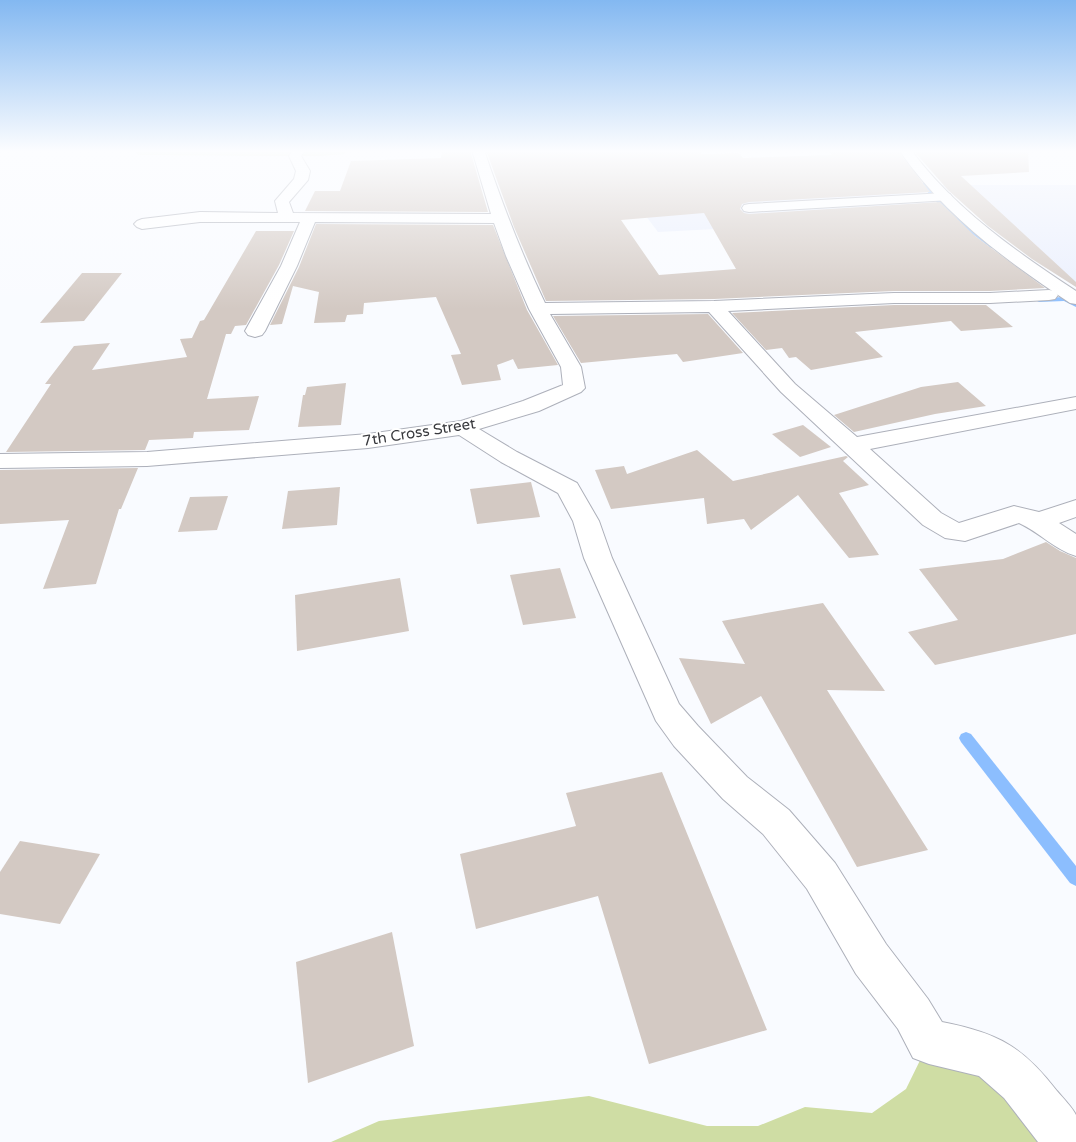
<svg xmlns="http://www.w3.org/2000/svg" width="1076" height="1142" viewBox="0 0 1076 1142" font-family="'Varela Round',sans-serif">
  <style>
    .built { fill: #eaeffd }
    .green { fill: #cfdda4 }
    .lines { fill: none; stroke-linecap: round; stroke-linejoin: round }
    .stream { fill: #8cbefe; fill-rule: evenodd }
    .building { fill: #d3c9c3; fill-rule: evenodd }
    .minor-casing { stroke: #adb0ba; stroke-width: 2 }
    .tertiary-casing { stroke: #adb0ba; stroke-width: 2 }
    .minor { fill: #fff; fill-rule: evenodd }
    .tertiary { fill: #fff; fill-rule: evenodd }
    .labels { text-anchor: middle; stroke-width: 4; stroke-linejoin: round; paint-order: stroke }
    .far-street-label { font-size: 15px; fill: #38393d; stroke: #fff }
  </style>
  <rect width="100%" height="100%" fill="#f9fbff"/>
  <!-- built -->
  <g class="built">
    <path d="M 919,183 L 947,217 L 658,232 L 633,199 Z"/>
    <path d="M 941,185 L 1076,185 L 1076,287 Z"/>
  </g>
  <!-- green -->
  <g class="green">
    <path d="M 136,150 L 349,150 L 344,154 L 319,156 L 140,155 L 136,153 Z"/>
    <path d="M 929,1042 L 965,1048 L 1066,1142 L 331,1142 L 379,1121 L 589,1096 L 707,1126 L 758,1126 L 805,1107 L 872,1113 L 906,1089 Z"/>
  </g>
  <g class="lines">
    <!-- stream -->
    <g class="stream">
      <path d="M 921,183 L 925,183 L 956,217 L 995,246 L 995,248 L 991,248 L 952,219 L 921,185 Z"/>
      <path d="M 1065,297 L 1076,302 L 1076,307 L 1064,301 L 1039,302 L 1035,300 L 1039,298 Z"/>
      <path d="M 966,732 L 971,734 L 1076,866 L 1076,886 L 1070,883 L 961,742 L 959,738 L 961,734 Z"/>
    </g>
  </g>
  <!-- building -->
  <g class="building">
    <path d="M 442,150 L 470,150 L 488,212 L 305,211 L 315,191 L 340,191 L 351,161 L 441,158 Z"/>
    <path d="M 486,150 L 632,150 L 632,152 L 699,150 L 701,154 L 739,153 L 743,158 L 832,155 L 827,150 L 897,150 L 930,192 L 749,202 L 742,204 L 740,209 L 744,213 L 749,214 L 940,202 L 975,236 L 1045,288 L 990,291 L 894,291 L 714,299 L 546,301 L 514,227 ZM 704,213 L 736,269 L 659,275 L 621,220 Z"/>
    <path d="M 913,150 L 1028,150 L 1029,172 L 961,176 L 1076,282 L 1076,287 L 1032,259 L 988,226 L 948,190 Z"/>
    <path d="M 316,224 L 493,225 L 527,310 L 558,365 L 518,369 L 513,359 L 497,365 L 501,380 L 462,385 L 451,355 L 461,354 L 436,297 L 364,303 L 363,314 L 347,315 L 345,322 L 314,323 L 319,292 L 293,286 L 282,324 L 270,325 L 299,267 Z"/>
    <path d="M 256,231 L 294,231 L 279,265 L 246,325 L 235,326 L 231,334 L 226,334 L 207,399 L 259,396 L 249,430 L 194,432 L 193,438 L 149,440 L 145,450 L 6,452 L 51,384 L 45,384 L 74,346 L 110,343 L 92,370 L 187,357 L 180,339 L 192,338 L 200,321 L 204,320 Z"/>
    <path d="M 82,273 L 122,273 L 84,321 L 40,323 Z"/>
    <path d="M 894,305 L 986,305 L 1013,327 L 961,331 L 951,321 L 855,332 L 883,357 L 811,370 L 796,357 L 789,358 L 782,348 L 766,350 L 732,313 Z"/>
    <path d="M 708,314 L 743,353 L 683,362 L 677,354 L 581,363 L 553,316 Z"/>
    <path d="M 958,382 L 986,406 L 935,414 L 854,432 L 834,415 L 921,387 Z"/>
    <path d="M 346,383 L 341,425 L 298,427 L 303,395 L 305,395 L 307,387 Z"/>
    <path d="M 803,425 L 831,447 L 800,457 L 772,434 Z"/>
    <path d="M 697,450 L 733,481 L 846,456 L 848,457 L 843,461 L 869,485 L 839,493 L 879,555 L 849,558 L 798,495 L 751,530 L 744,519 L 707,524 L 704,498 L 611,509 L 595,470 L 624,466 L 627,474 Z"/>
    <path d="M 138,468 L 121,509 L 119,509 L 96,584 L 43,589 L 69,520 L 0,524 L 0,470 Z"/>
    <path d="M 531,482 L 540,517 L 477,524 L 470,489 Z"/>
    <path d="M 340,487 L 337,525 L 282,529 L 288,491 Z"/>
    <path d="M 228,496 L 217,530 L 178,532 L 190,497 Z"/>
    <path d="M 1046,542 L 1060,551 L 1076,558 L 1076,634 L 935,665 L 908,632 L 958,620 L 919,569 L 1003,559 Z"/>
    <path d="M 560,568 L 576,618 L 523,625 L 510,575 Z"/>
    <path d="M 400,578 L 409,631 L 297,651 L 295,595 Z"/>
    <path d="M 823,603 L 885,691 L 827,690 L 928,850 L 857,867 L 761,696 L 711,724 L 679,658 L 745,664 L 722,621 Z"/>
    <path d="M 662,772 L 767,1030 L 649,1064 L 598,896 L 476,929 L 460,854 L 576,826 L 566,793 Z"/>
    <path d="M 20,841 L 100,854 L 60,924 L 0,914 L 0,872 Z"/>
    <path d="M 392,932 L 414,1046 L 308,1083 L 296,962 Z"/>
  </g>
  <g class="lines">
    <defs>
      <g id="minor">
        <path d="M 293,150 L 305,150 L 301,156 L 310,171 L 308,180 L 289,202 L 293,213 L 491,214 L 472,150 L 484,150 C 502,203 521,253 545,303 L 714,301 L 894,293 L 990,293 L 1049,290 L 1055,291 L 1058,295 L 1055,299 L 1049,300 L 990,303 L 894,303 L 728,311 L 795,384 L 857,437 L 1076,397 L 1076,409 L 870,449 L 941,513 L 959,523 L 1014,506 L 1039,512 L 1076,500 L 1076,517 L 1059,523 L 1076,534 L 1076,556 C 1055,550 1039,532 1019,523 L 965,541 L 945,538 L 923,525 L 781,392 L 709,312 L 550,314 L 581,367 L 585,388 L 581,392 L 539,411 L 479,429 L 517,452 L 577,483 L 599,521 L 612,558 L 679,704 L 698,726 L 747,777 L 789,810 L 835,863 L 886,944 L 928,999 L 942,1022 C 998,1033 1022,1046 1057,1091 C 1063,1098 1072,1107 1076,1115 C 1076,1122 1076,1134 1076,1142 L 1038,1142 L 1004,1098 L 979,1076 L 929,1064 L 913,1058 L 898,1029 L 856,974 L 807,889 L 763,834 L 723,799 L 674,746 L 656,721 L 584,558 L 573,521 L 558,493 L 501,462 L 459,435 L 368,448 L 147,466 L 0,468 L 0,454 L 147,452 L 368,434 L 461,421 L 523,401 L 563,385 L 561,367 L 529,309 L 506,256 L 494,223 L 315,222 L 297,266 L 265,331 L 262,335 L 255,337 L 248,335 L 245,331 L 281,266 L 300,222 L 200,222 L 142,229 L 137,227 L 134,224 L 137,221 L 142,219 L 200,212 L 278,213 L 275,201 L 294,179 L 296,171 L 289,156 Z"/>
        <path d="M 945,193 L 950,194 L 952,197 L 950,200 L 749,212 L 744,211 L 742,208 L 744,205 L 749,204 Z"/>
      </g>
      <path id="tertiary" d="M 899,150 L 911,150 C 955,209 1015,251 1076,291 L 1076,304 L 1070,303 C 1005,260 943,214 899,150 Z"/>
    </defs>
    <!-- minor casing -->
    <use href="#minor" class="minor-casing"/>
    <!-- tertiary casing -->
    <use href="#tertiary" class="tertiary-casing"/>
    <!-- minor -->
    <use href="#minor" class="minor"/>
    <!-- tertiary -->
    <use href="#tertiary" class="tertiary"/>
  </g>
  <!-- sky -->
  <linearGradient id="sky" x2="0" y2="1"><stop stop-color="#83b8f1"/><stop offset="0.49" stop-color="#fcfdff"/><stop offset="1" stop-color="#fcfdff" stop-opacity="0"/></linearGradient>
  <rect width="1076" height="309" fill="url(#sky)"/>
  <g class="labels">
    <!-- far-street labels -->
    <g class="far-street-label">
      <text transform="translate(419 432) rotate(-9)" y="5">7th Cross Street</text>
    </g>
  </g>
</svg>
